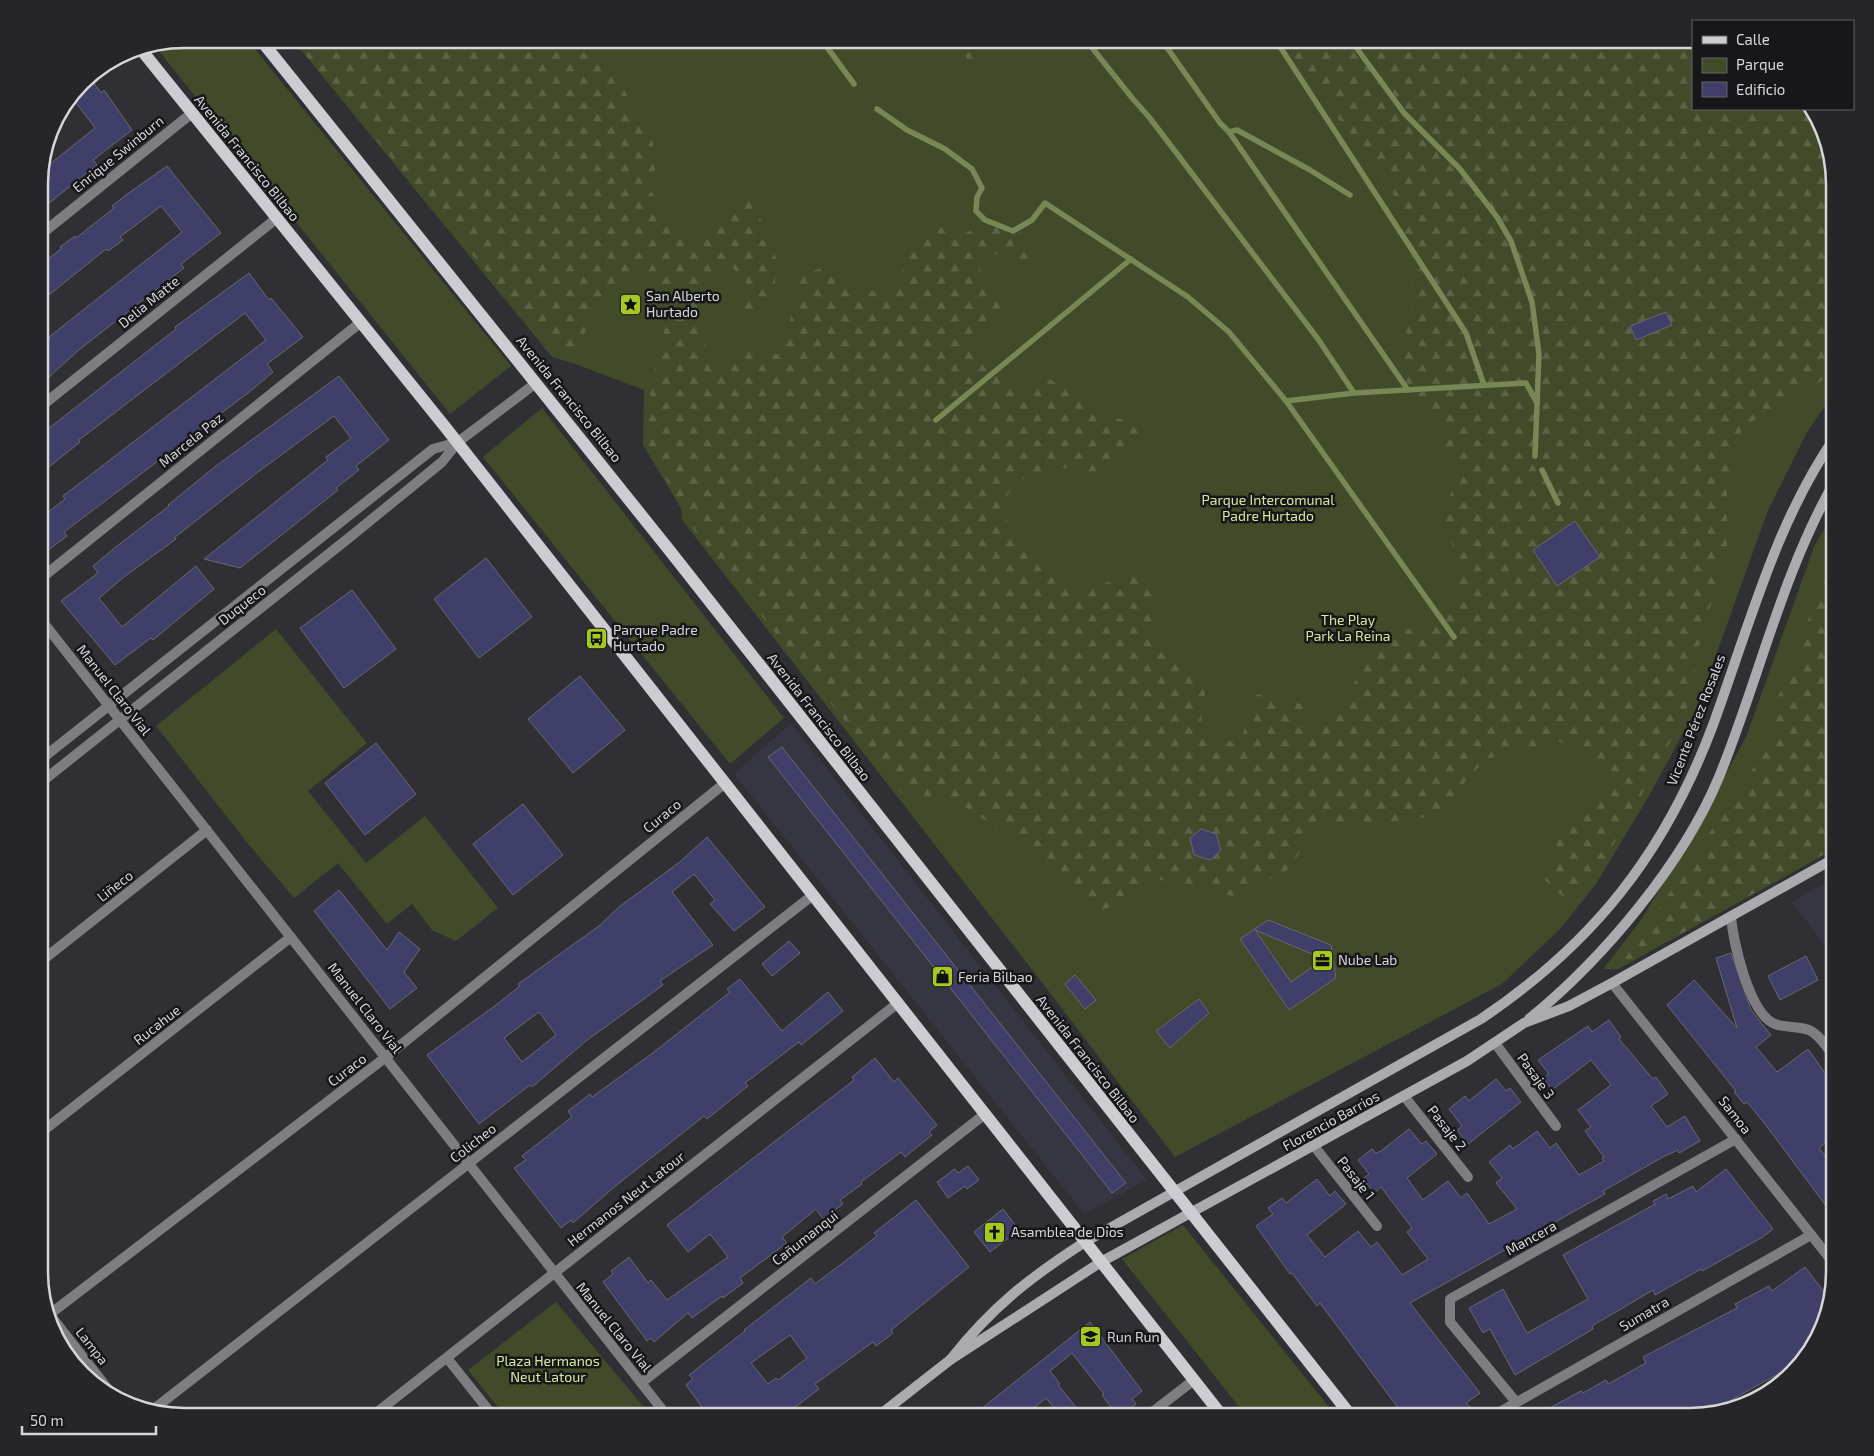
<svg xmlns="http://www.w3.org/2000/svg" width="1874" height="1456" viewBox="0 0 1874 1456" font-family="'Exo 2',sans-serif">
  <style>
    .built { fill: #353641 }
    .green { fill: #414b29 }
    .forest { fill: url(#forest-firs) }
    .lines { fill: none; stroke-linecap: round; stroke-linejoin: round }
    .stream { stroke: #788756; stroke-width: 5.5 }
    .building { fill: #3f3f69; stroke: #68696e; fill-rule: evenodd }
    .street { stroke: #7e7e81; stroke-width: 10 }
    .secondary { stroke: #aaaaaf; stroke-width: 10 }
    .primary { stroke: #ccccd2; stroke-width: 12 }
    .labels { text-anchor: middle; stroke-width: 5; stroke-linejoin: round; paint-order: stroke }
    .street-label { font-size: 14px; fill: #d6d6d9; stroke: #17171a }
    .poi-label { font-size: 14px; fill: #d6d6d9; stroke: #17171a; text-anchor: start }
    .park-label { font-size: 14px; fill: #d3e99d; stroke: #17171a }
    .rim { fill: none; stroke: #d6d6d9; stroke-width: 2.5 }
  </style>
  <defs>
    <pattern id="forest-firs" width="22" height="20" patternUnits="userSpaceOnUse" patternTransform="scale(1.25)"><rect width="22" height="20" fill="#414b29"/><path d="M5 1l3.5 6h-7zM16 11l3.5 6h-7z" fill="#5c6447"/></pattern>
  </defs>
  <rect width="100%" height="100%" fill="#2f2f34"/>
  <!-- built -->
  <g class="built">
    <path d="M 791,723 L 1147,1180 L 1084,1214 L 734,774 Z"/>
    <path d="M 1835,877 L 1835,959 L 1792,902 Z"/>
  </g>
  <!-- green -->
  <g class="green">
    <path d="M 184,39 L 247,39 L 511,366 L 450,414 L 154,45 Z"/>
    <path d="M 292,39 L 1693,39 L 1693,109 L 1811,109 L 1820,120 L 1835,183 L 1835,392 L 1807,432 L 1767,513 L 1697,708 L 1650,794 L 1596,884 L 1560,929 L 1502,984 L 1175,1157 L 1047,989 L 682,520 L 681,508 L 643,445 L 644,390 L 578,365 L 552,357 Z"/>
    <path d="M 542,408 L 784,718 L 730,764 L 483,457 Z"/>
    <path d="M 1835,512 L 1835,849 L 1618,969 L 1603,969 L 1641,920 L 1697,827 L 1746,737 L 1815,544 Z"/>
    <path d="M 276,629 L 367,743 L 308,791 L 366,863 L 425,816 L 498,908 L 456,941 L 432,930 L 412,904 L 387,924 L 338,863 L 294,898 L 245,840 L 156,726 Z"/>
    <path d="M 1183,1225 L 1337,1417 L 1247,1417 L 1122,1259 Z"/>
    <path d="M 556,1302 L 652,1417 L 506,1417 L 468,1370 Z"/>
  </g>
  <!-- forest -->
  <g class="forest">
    <path d="M 292,39 L 575,39 L 624,90 L 653,143 L 655,169 L 650,188 L 665,223 L 691,241 L 751,196 L 778,263 L 773,293 L 746,315 L 742,301 L 747,284 L 729,263 C 705,282 689,315 705,345 C 708,352 715,358 720,363 L 733,362 L 749,351 L 783,355 L 799,277 L 823,267 L 845,285 L 864,290 L 893,293 L 912,248 L 939,227 L 966,233 L 989,222 L 1017,227 L 1039,261 L 1032,273 L 1002,254 L 976,255 L 986,289 L 1014,303 L 982,333 L 972,353 L 991,374 L 1025,385 L 1046,377 L 1147,434 L 1092,485 L 1073,468 L 1050,468 L 1015,482 L 1002,505 L 1017,549 L 1039,554 L 1061,583 L 1093,587 L 1135,573 L 1152,596 L 1153,622 L 1166,650 L 1206,685 L 1199,738 L 1240,742 L 1256,695 L 1272,693 L 1303,705 L 1302,725 L 1313,731 L 1359,677 L 1373,653 L 1390,636 L 1420,625 L 1439,614 L 1458,590 L 1460,567 L 1444,520 L 1457,470 L 1439,430 L 1410,398 L 1399,357 L 1412,312 L 1412,260 L 1393,193 L 1280,39 L 1693,39 L 1693,109 L 1811,109 C 1846,151 1835,298 1835,356 L 1824,379 L 1775,411 L 1743,425 L 1727,481 L 1727,552 L 1702,633 L 1686,712 L 1631,815 L 1594,877 L 1570,903 L 1545,880 L 1565,818 L 1586,801 L 1607,794 L 1607,766 L 1586,751 L 1554,740 L 1515,753 L 1486,759 L 1465,782 L 1448,814 L 1399,821 L 1320,824 L 1286,872 L 1232,896 L 1156,879 L 1098,914 L 1027,848 L 967,808 L 902,793 L 687,521 L 647,441 L 651,388 L 671,303 L 638,264 L 598,302 L 576,354 L 551,349 Z"/>
    <path d="M 964,39 L 1018,39 L 967,66 Z"/>
    <path d="M 1835,549 L 1835,615 L 1833,617 L 1835,621 L 1835,848 L 1618,969 L 1768,746 L 1775,701 L 1795,669 L 1810,613 L 1830,569 Z"/>
  </g>
  <g class="lines">
    <!-- stream -->
    <g class="stream">
      <path d="M 821,39 L 854,84"/>
      <path d="M 1085,39 L 1133,99 L 1149,117 L 1318,339 L 1354,393"/>
      <path d="M 1161,39 L 1220,123 L 1229,132 L 1237,130 L 1310,170 L 1350,195"/>
      <path d="M 1275,39 L 1466,333 L 1484,385"/>
      <path d="M 1350,39 L 1404,113 L 1460,169 L 1497,217 L 1511,241 L 1532,302 L 1539,354 L 1535,456"/>
      <path d="M 877,109 L 907,130 L 945,149 L 972,169 L 982,188 L 977,197 L 976,211 L 985,220 L 1013,231 L 1032,220 L 1045,203 L 1188,297 L 1229,332 L 1286,401 L 1454,637"/>
      <path d="M 1229,132 L 1408,390"/>
      <path d="M 1286,401 L 1354,393 L 1526,383 L 1537,403"/>
      <path d="M 936,420 L 1131,259"/>
      <path d="M 1542,470 L 1558,503"/>
    </g>
  </g>
  <!-- building -->
  <g class="building">
    <path d="M 88,75 L 101,93 L 104,90 L 132,130 L 93,160 L 97,165 L 39,211 L 40,172 L 95,128 L 71,96 Z"/>
    <path d="M 167,166 L 221,233 L 181,264 L 184,268 L 80,349 L 39,386 L 39,348 L 50,339 L 49,337 L 182,232 L 161,206 L 120,237 L 123,240 L 108,251 L 106,249 L 39,303 L 39,266 L 62,248 L 60,247 L 75,236 L 76,238 L 114,208 L 112,206 L 126,195 Z"/>
    <path d="M 249,273 L 269,300 L 271,298 L 303,337 L 267,364 L 273,372 L 248,393 L 64,532 L 67,536 L 39,557 L 39,519 L 65,499 L 63,496 L 266,340 L 245,313 L 79,440 L 80,442 L 39,475 L 39,436 L 176,329 L 175,327 Z"/>
    <path d="M 1666,312 L 1672,325 L 1636,340 L 1630,326 Z"/>
    <path d="M 339,376 L 389,440 L 356,466 L 359,470 L 336,488 L 338,490 L 240,568 L 204,559 L 328,460 L 326,457 L 351,438 L 334,416 L 258,472 L 174,538 L 176,539 L 124,577 L 99,598 L 122,627 L 196,566 L 214,589 L 153,640 L 151,638 L 115,665 L 61,601 L 98,573 L 93,566 L 117,546 L 169,506 L 168,505 L 216,466 Z"/>
    <path d="M 1575,521 L 1600,557 L 1557,586 L 1533,550 Z"/>
    <path d="M 486,558 L 532,617 L 479,658 L 434,599 Z"/>
    <path d="M 352,590 L 396,649 L 344,688 L 300,628 Z"/>
    <path d="M 580,676 L 625,730 L 573,773 L 528,719 Z"/>
    <path d="M 376,743 L 416,794 L 365,835 L 325,783 Z"/>
    <path d="M 782,747 L 1126,1183 L 1112,1193 L 768,757 Z"/>
    <path d="M 523,804 L 563,855 L 513,895 L 473,844 Z"/>
    <path d="M 1201,829 L 1216,834 L 1221,850 L 1211,860 L 1194,855 L 1190,838 Z"/>
    <path d="M 707,837 L 765,907 L 734,931 L 710,904 L 715,900 L 694,874 L 672,892 L 713,945 L 660,981 L 663,985 L 586,1041 L 532,1087 L 530,1085 L 479,1124 L 427,1055 L 496,1005 L 520,986 L 518,984 L 599,926 L 619,907 L 681,861 ZM 539,1012 L 556,1035 L 522,1062 L 504,1038 Z"/>
    <path d="M 339,890 L 387,950 L 399,932 L 420,949 L 404,972 L 417,988 L 390,1009 L 314,911 Z"/>
    <path d="M 1268,920 L 1331,945 L 1336,978 L 1289,1010 L 1240,939 ZM 1255,930 L 1324,959 L 1291,982 Z"/>
    <path d="M 789,941 L 800,953 L 772,976 L 762,964 Z"/>
    <path d="M 1731,953 L 1751,1010 L 1771,1035 L 1756,1047 L 1777,1072 L 1808,1049 L 1835,1087 L 1835,1135 L 1819,1148 L 1835,1169 L 1835,1218 L 1765,1124 L 1747,1102 L 1744,1104 L 1734,1092 L 1736,1091 L 1667,1005 L 1694,980 L 1737,1028 L 1716,958 Z"/>
    <path d="M 1806,956 L 1818,980 L 1780,1000 L 1768,976 Z"/>
    <path d="M 1075,975 L 1096,1000 L 1085,1009 L 1065,984 Z"/>
    <path d="M 740,979 L 782,1031 L 828,992 L 843,1011 L 801,1045 L 799,1042 L 745,1083 L 748,1086 L 707,1119 L 704,1116 L 699,1120 L 613,1188 L 573,1223 L 571,1220 L 561,1228 L 514,1168 L 526,1160 L 522,1156 L 572,1117 L 568,1111 L 590,1094 L 592,1097 L 654,1052 L 730,992 L 727,989 Z"/>
    <path d="M 1199,999 L 1209,1013 L 1170,1048 L 1156,1031 Z"/>
    <path d="M 1609,1020 L 1621,1037 L 1619,1039 L 1653,1079 L 1656,1077 L 1668,1094 L 1651,1106 L 1667,1127 L 1685,1116 L 1700,1141 L 1679,1153 L 1678,1150 L 1663,1157 L 1603,1191 L 1605,1194 L 1410,1303 L 1480,1393 L 1466,1403 L 1470,1407 L 1457,1417 L 1405,1417 L 1320,1303 L 1317,1306 L 1292,1273 L 1290,1274 L 1256,1226 L 1273,1214 L 1268,1208 L 1282,1198 L 1286,1203 L 1317,1179 L 1330,1196 L 1335,1191 L 1346,1204 L 1307,1235 L 1325,1257 L 1358,1231 L 1371,1247 L 1377,1242 L 1402,1275 L 1428,1259 L 1407,1232 L 1412,1228 L 1381,1187 L 1374,1193 L 1363,1179 L 1369,1174 L 1358,1160 L 1372,1149 L 1376,1153 L 1381,1151 L 1409,1129 L 1422,1144 L 1426,1141 L 1437,1154 L 1407,1178 L 1423,1200 L 1448,1181 L 1461,1198 L 1467,1193 L 1489,1224 L 1517,1209 L 1496,1183 L 1502,1178 L 1489,1162 L 1510,1145 L 1513,1149 L 1537,1131 L 1550,1148 L 1556,1143 L 1579,1175 L 1604,1161 L 1602,1158 L 1604,1157 L 1585,1131 L 1591,1127 L 1578,1110 L 1611,1085 L 1591,1060 L 1552,1090 L 1543,1078 L 1549,1074 L 1538,1060 L 1588,1026 L 1592,1032 Z"/>
    <path d="M 875,1058 L 894,1082 L 898,1078 L 937,1125 L 929,1132 L 932,1135 L 905,1157 L 901,1152 L 861,1182 L 862,1184 L 840,1200 L 843,1204 L 823,1219 L 816,1209 L 782,1237 L 787,1243 L 740,1278 L 743,1283 L 723,1298 L 722,1296 L 692,1318 L 688,1313 L 654,1342 L 651,1338 L 647,1341 L 603,1282 L 613,1274 L 611,1271 L 629,1257 L 648,1283 L 651,1280 L 667,1300 L 728,1257 L 710,1234 L 688,1252 L 667,1225 L 854,1080 L 852,1077 Z"/>
    <path d="M 1496,1079 L 1506,1091 L 1510,1088 L 1521,1102 L 1468,1144 L 1457,1130 L 1462,1126 L 1449,1109 L 1465,1096 L 1469,1101 Z"/>
    <path d="M 968,1166 L 979,1180 L 967,1189 L 965,1186 L 948,1198 L 937,1182 L 955,1169 L 958,1173 Z"/>
    <path d="M 1726,1169 L 1773,1229 L 1761,1238 L 1702,1271 L 1701,1269 L 1655,1295 L 1653,1290 L 1592,1326 L 1593,1329 L 1515,1375 L 1490,1329 L 1483,1333 L 1469,1308 L 1503,1289 L 1527,1333 L 1588,1299 L 1563,1255 L 1655,1204 L 1653,1201 L 1666,1194 L 1668,1199 L 1693,1186 L 1696,1192 Z"/>
    <path d="M 916,1200 L 969,1267 L 891,1330 L 893,1333 L 876,1346 L 873,1342 L 815,1384 L 819,1389 L 782,1417 L 709,1417 L 686,1385 L 693,1379 L 689,1375 L 745,1331 L 744,1330 L 811,1278 L 815,1284 L 853,1255 L 877,1236 L 874,1233 ZM 790,1335 L 807,1358 L 778,1380 L 776,1378 L 768,1384 L 751,1363 Z"/>
    <path d="M 1003,1209 L 1019,1230 L 990,1252 L 974,1232 Z"/>
    <path d="M 1805,1267 L 1831,1301 L 1827,1319 L 1805,1359 L 1706,1414 L 1690,1417 L 1533,1417 L 1581,1391 L 1583,1393 L 1606,1380 L 1608,1384 L 1646,1363 L 1643,1357 L 1737,1308 L 1735,1304 L 1769,1286 L 1772,1291 Z"/>
    <path d="M 1090,1322 L 1142,1391 L 1132,1399 L 1136,1404 L 1118,1417 L 1102,1395 L 1104,1394 L 1072,1353 L 1050,1371 L 1060,1384 L 1058,1385 L 1084,1417 L 1061,1417 L 1046,1398 L 1022,1417 L 971,1417 Z"/>
  </g>
  <g class="lines">
    <!-- street -->
    <g class="street">
      <path d="M 39,236 L 192,113"/>
      <path d="M 39,408 L 277,218"/>
      <path d="M 39,580 L 361,322"/>
      <path d="M 39,617 L 668,1417"/>
      <path d="M 39,761 L 433,449 L 458,442"/>
      <path d="M 39,784 L 350,537 L 442,462 L 458,442 L 536,383"/>
      <path d="M 1731,916 C 1733,941 1749,1014 1775,1024 C 1785,1028 1798,1026 1809,1030 C 1820,1035 1828,1049 1835,1058"/>
      <path d="M 39,963 L 207,830"/>
      <path d="M 1612,983 L 1835,1265"/>
      <path d="M 1495,1043 L 1556,1126"/>
      <path d="M 1404,1096 L 1468,1177"/>
      <path d="M 39,1134 L 291,937"/>
      <path d="M 1314,1146 L 1377,1226"/>
      <path d="M 47,1311 L 115,1398"/>
      <path d="M 50,1314 L 386,1057 L 725,783"/>
      <path d="M 447,1358 L 494,1417"/>
      <path d="M 641,1383 L 985,1114"/>
      <path d="M 1516,1402 L 1450,1322 L 1450,1299 L 1736,1139"/>
      <path d="M 150,1412 L 813,895"/>
      <path d="M 371,1417 L 898,1003"/>
      <path d="M 1146,1417 L 1194,1380"/>
      <path d="M 1491,1417 L 1811,1235"/>
    </g>
    <!-- secondary -->
    <g class="secondary">
      <path d="M 1529,1019 C 1602,960 1683,864 1719,777 C 1759,679 1782,573 1835,481"/>
      <path d="M 950,1360 C 992,1307 1029,1278 1085,1242 L 1481,1019 C 1594,943 1665,853 1713,725 C 1749,627 1775,524 1835,437"/>
      <path d="M 877,1417 L 950,1360 L 1101,1262 L 1467,1061 L 1524,1023 L 1569,1006 L 1612,983 L 1835,858"/>
    </g>
    <!-- primary -->
    <g class="primary">
      <path d="M 260,39 L 670,551 L 1352,1417"/>
      <path d="M 139,47 L 446,428 L 1223,1417"/>
    </g>
  </g>
  <!-- icons -->
  <defs>
    <symbol id="sight-square" viewBox="-11 -11 22 22"><rect x="-9" y="-9" width="18" height="18" rx="4" fill="#a5c823" stroke="#17171a"/><path d="M0-6L1.8-2.2L6-1.7L2.9 1.2L3.7 5.4L0 3.3L-3.7 5.4L-2.9 1.2L-6-1.7L-1.8-2.2Z" fill="#111"/></symbol>
    <symbol id="bus-square" viewBox="-11 -11 22 22"><rect x="-9" y="-9" width="18" height="18" rx="4" fill="#a5c823" stroke="#17171a"/><path d="M-5-6H5V4H4V6H2V4H-2V6H-4V4H-5ZM-3.5-4V0h7V-4ZM-3.5 1.2v1.5H-2V1.2ZM2 1.2v1.5H3.5V1.2Z" fill="#111"/></symbol>
    <symbol id="office-square" viewBox="-11 -11 22 22"><rect x="-9" y="-9" width="18" height="18" rx="4" fill="#a5c823" stroke="#17171a"/><path d="M-6-3h4V-5.5h4V-3h4V5H-6ZM-1-4.5V-3h2v-1.5ZM-6 0V1H6V0Z" fill="#111"/></symbol>
    <symbol id="shop-square" viewBox="-11 -11 22 22"><rect x="-9" y="-9" width="18" height="18" rx="4" fill="#a5c823" stroke="#17171a"/><path d="M-5-2.5h2.3a2.7 3.5 0 0 1 5.4 0H5L5.5 6h-11ZM-1.5-2.5h3a1.5 2.3 0 0 0-3 0Z" fill="#111"/></symbol>
    <symbol id="church-square" viewBox="-11 -11 22 22"><rect x="-9" y="-9" width="18" height="18" rx="4" fill="#a5c823" stroke="#17171a"/><path d="M-1.2-6h2.4v3.5h3.3v2.4h-3.3V6h-2.4V-.1h-3.3v-2.4h3.3Z" fill="#111"/></symbol>
    <symbol id="school-square" viewBox="-11 -11 22 22"><rect x="-9" y="-9" width="18" height="18" rx="4" fill="#a5c823" stroke="#17171a"/><path d="M0-5L7-2L0 1L-7-2ZM-4 1L0 2.5L4 1V4Q0 6-4 4Z" fill="#111"/></symbol>
  </defs>
  <g fill-rule="evenodd">
    <use href="#sight-square" x="618" y="292" width="25" height="25"/>
    <use href="#bus-square" x="584" y="626" width="25" height="25"/>
    <use href="#office-square" x="1310" y="948" width="25" height="25"/>
    <use href="#shop-square" x="930" y="964" width="25" height="25"/>
    <use href="#church-square" x="982" y="1220" width="25" height="25"/>
    <use href="#school-square" x="1078" y="1324" width="25" height="25"/>
  </g>
  <g class="labels">
    <!-- street labels -->
    <g class="street-label">
      <text transform="translate(118 154) rotate(-39)" y="5">Enrique Swinburn</text>
      <text transform="translate(247 158) rotate(51)" y="5">Avenida Francisco Bilbao</text>
      <text transform="translate(149 302) rotate(-39)" y="5">Delia Matte</text>
      <text transform="translate(569 399) rotate(51)" y="5">Avenida Francisco Bilbao</text>
      <text transform="translate(191 440) rotate(-39)" y="5">Marcela Paz</text>
      <text transform="translate(242 605) rotate(-38)" y="5">Duqueco</text>
      <text transform="translate(114 690) rotate(52)" y="5">Manuel Claro Vial</text>
      <text transform="translate(819 717) rotate(52)" y="5">Avenida Francisco Bilbao</text>
      <text transform="translate(1696 720) rotate(-69)" y="5">Vicente Pérez Rosales</text>
      <text transform="translate(662 816) rotate(-39)" y="5">Curaco</text>
      <text transform="translate(115 886) rotate(-38)" y="5">Liñeco</text>
      <text transform="translate(365 1008) rotate(52)" y="5">Manuel Claro Vial</text>
      <text transform="translate(157 1025) rotate(-38)" y="5">Rucahue</text>
      <text transform="translate(1088 1059) rotate(52)" y="5">Avenida Francisco Bilbao</text>
      <text transform="translate(347 1070) rotate(-37)" y="5">Curaco</text>
      <text transform="translate(1536 1076) rotate(54)" y="5">Pasaje 3</text>
      <text transform="translate(1735 1115) rotate(52)" y="5">Samoa</text>
      <text transform="translate(1331 1121) rotate(-29)" y="5">Florencio Barrios</text>
      <text transform="translate(1447 1128) rotate(52)" y="5">Pasaje 2</text>
      <text transform="translate(473 1143) rotate(-38)" y="5">Colicheo</text>
      <text transform="translate(1356 1178) rotate(52)" y="5">Pasaje 1</text>
      <text transform="translate(626 1199) rotate(-38)" y="5">Hermanos Neut Latour</text>
      <text transform="translate(805 1238) rotate(-38)" y="5">Cañumanqui</text>
      <text transform="translate(1531 1238) rotate(-29)" y="5">Mancera</text>
      <text transform="translate(1644 1314) rotate(-30)" y="5">Sumatra</text>
      <text transform="translate(614 1327) rotate(51)" y="5">Manuel Claro Vial</text>
      <text transform="translate(92 1346) rotate(52)" y="5">Lampa</text>
    </g>
    <!-- poi labels -->
    <g class="poi-label">
      <text x="646" y="301">San Alberto<tspan x="646" dy="16">Hurtado</tspan></text>
      <text x="613" y="635">Parque Padre<tspan x="613" dy="16">Hurtado</tspan></text>
      <text x="1338" y="965">Nube Lab</text>
      <text x="958" y="982">Feria Bilbao</text>
      <text x="1011" y="1237">Asamblea de Dios</text>
      <text x="1107" y="1342">Run Run</text>
    </g>
    <!-- park labels -->
    <g class="park-label">
      <text x="1268" y="505">Parque Intercomunal<tspan x="1268" dy="16">Padre Hurtado</tspan></text>
      <text x="1348" y="625">The Play<tspan x="1348" dy="16">Park La Reina</tspan></text>
      <text x="548" y="1366">Plaza Hermanos<tspan x="548" dy="16">Neut Latour</tspan></text>
    </g>
  </g>
  <!-- crop -->
  <path d="M0 0H1874V1456H0ZM184 48H1690A136 136 0 0 1 1826 184V1272A136 136 0 0 1 1690 1408H184A136 136 0 0 1 48 1272V184A136 136 0 0 1 184 48Z" fill="#262629" fill-rule="evenodd"/>
  <path class="rim" d="M184 48H1690A136 136 0 0 1 1826 184V1272A136 136 0 0 1 1690 1408H184A136 136 0 0 1 48 1272V184A136 136 0 0 1 184 48Z"/>
  <!-- legend -->
  <rect x="1692" y="20" width="162" height="90" fill="#17171a" stroke="#636366"/>
  <rect x="1702" y="36" width="25" height="8" fill="#ccccd2" stroke="#636366"/>
  <text x="1736" y="45" font-size="15" fill="#d6d6d9">Calle</text>
  <rect x="1702" y="58" width="25" height="15" fill="#414b29" stroke="#636366"/>
  <text x="1736" y="70" font-size="15" fill="#d6d6d9">Parque</text>
  <rect x="1702" y="82" width="25" height="15" fill="#3f3f69" stroke="#636366"/>
  <text x="1736" y="95" font-size="15" fill="#d6d6d9">Edificio</text>
  <!-- scale -->
  <path d="M22 1426v8h134v-8" fill="none" stroke="#d6d6d9" stroke-width="2.5"/>
  <text x="30" y="1426" font-size="15" fill="#d6d6d9" stroke="#17171a" stroke-width="4" paint-order="stroke">50 m</text>
</svg>
